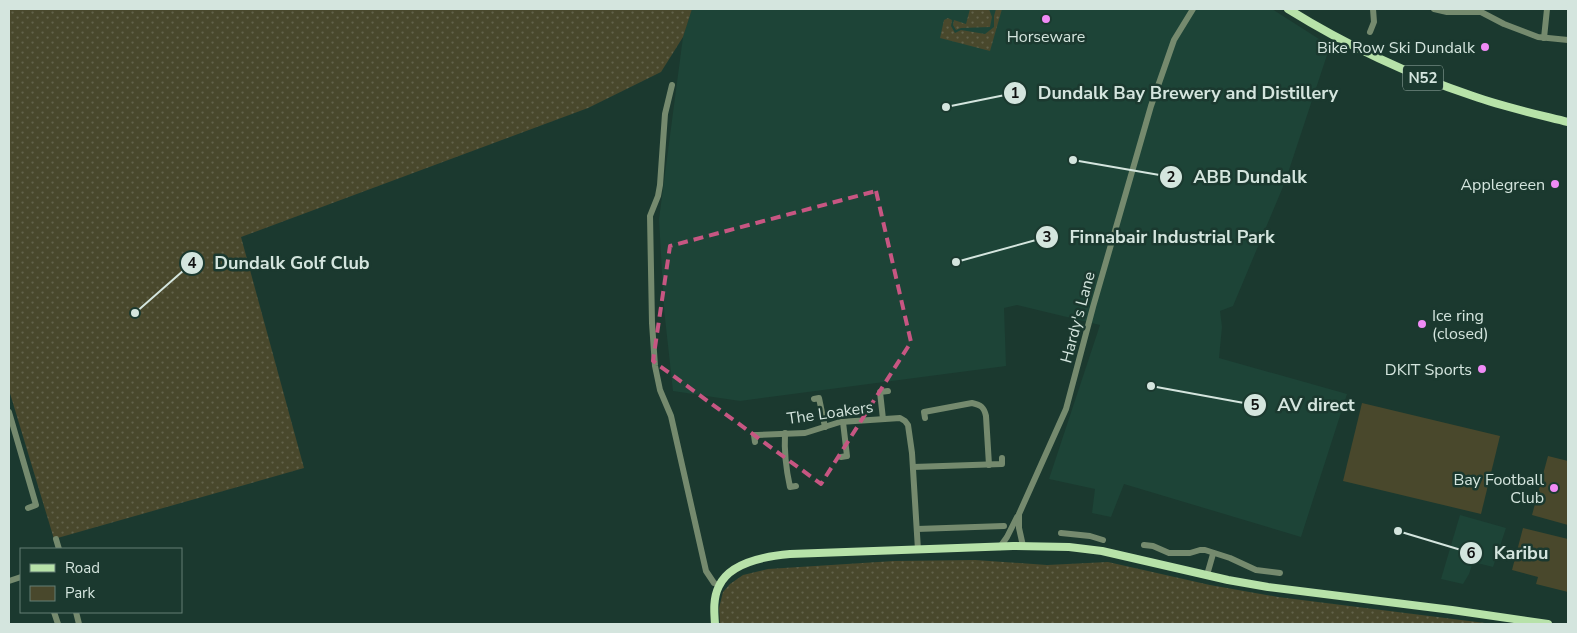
<svg xmlns="http://www.w3.org/2000/svg" width="1577" height="633" viewBox="0 0 1577 633" font-family="'Nunito Sans',sans-serif">
  <style>
    .built { fill: #1d4437 }
    .green { fill: url(#green-dots) }
    .pitch { fill: #49482c }
    .lines { fill: none; stroke-linecap: round; stroke-linejoin: round }
    .minor { stroke: #758a6e; stroke-width: 6 }
    .major { stroke: #b7e2a9; stroke-width: 8 }
    .marked { fill: none; stroke: #c75682; stroke-width: 4; stroke-dasharray: 10 6; stroke-linejoin: round }
    .poi-dot { fill: #f08bf6; stroke: #1b392f; stroke-width: 2 }
    .labels { text-anchor: middle; stroke-width: 5; stroke-linejoin: round; paint-order: stroke }
    .shield { fill: #1b392f; stroke: #9cb1aa; stroke-width: 1 }
    .shield-label { font-size: 15px; font-weight: bold; fill: #d4e5de }
    .poi-label { font-size: 16px; fill: #d4e5de; stroke: #1b392f; text-anchor: end }
    .street-label { font-size: 16px; fill: #d4e5de; stroke: #1b392f }
    .leader { fill: none; stroke: #d4e5de; stroke-width: 2 }
    .callout-dot { fill: #d4e5de; stroke: #1b392f; stroke-width: 2 }
    .mark-label { font-size: 15px; text-anchor: middle; font-weight: bold; fill: #111 }
    .callout-label { font-size: 18px; text-anchor: middle; font-weight: bold; fill: #d4e5de; stroke: #1b392f; stroke-width: 5; stroke-linejoin: round; paint-order: stroke }
  </style>
  <defs>
    <pattern id="green-dots" width="8" height="8" patternUnits="userSpaceOnUse" patternTransform="scale(1.25)"><rect width="8" height="8" fill="#49482c"/><path d="M2 2h.1M6 6h.1" fill="none" stroke="#62624a" stroke-width="1.8" stroke-linecap="round"/></pattern>
  </defs>
  <rect width="100%" height="100%" fill="#1b392f"/>
  <!-- built -->
  <g class="built">
    <path d="M 692,9 L 1272,9 L 1330,46 L 1285,182 L 1233,306 L 1220,311 L 1222,327 L 1219,358 L 1347,394 L 1301,537 L 1124,484 L 1111,517 L 1092,513 L 1095,489 L 1049,479 L 1100,325 L 1017,305 L 1004,308 L 1006,366 L 740,401 L 673,391 L 664,309 L 659,219 L 683,37 Z"/>
    <path d="M 1460,515 L 1506,528 L 1493,567 L 1473,562 L 1469,574 L 1463,584 L 1441,579 Z"/>
  </g>
  <!-- green -->
  <g class="green">
    <path d="M 9,9 L 692,9 L 683,37 L 661,72 L 588,108 L 241,237 L 304,468 L 54,539 L 9,390 Z"/>
    <path d="M 970,9 L 989,9 L 992,17 L 990,27 L 961,28 L 956,30 L 953,25 L 954,20 L 966,24 Z"/>
    <path d="M 996,9 L 1002,9 L 990,51 L 940,38 L 944,20 L 948,18 L 952,20 L 951,26 L 955,33 L 961,30 L 985,34 L 994,27 L 994,16 Z"/>
    <path d="M 975,560 L 1047,565 L 1108,562 L 1210,585 L 1278,597 L 1493,624 L 720,624 L 719,608 L 723,592 L 730,584 L 743,575 L 768,569 L 894,561 Z"/>
  </g>
  <!-- pitch -->
  <g class="pitch">
    <path d="M 1362,403 L 1500,436 L 1481,514 L 1343,481 Z"/>
    <path d="M 1548,456 L 1568,461 L 1568,525 L 1532,515 Z"/>
    <path d="M 1523,528 L 1568,539 L 1568,592 L 1536,584 L 1538,577 L 1512,570 Z"/>
  </g>
  <g class="lines">
    <!-- minor -->
    <g class="minor">
      <path d="M 1434,9 L 1447,12 L 1481,12 L 1504,24 L 1538,37 L 1568,40"/>
      <path d="M 1370,32 L 1374,22 L 1373,9"/>
      <path d="M 1544,38 L 1547,9"/>
      <path d="M 672,85 L 665,114 L 660,185 L 658,196 L 650,216 L 652,323 L 655,366 L 660,390 L 671,416 L 706,571 L 714,583 L 719,585"/>
      <path d="M 814,399 L 819,398 L 825,427"/>
      <path d="M 9,412 L 36,505 L 28,508"/>
      <path d="M 925,418 L 924,412 L 972,403 C 981,405 984,407 986,416 L 989,465"/>
      <path d="M 883,419 L 880,392 L 888,391"/>
      <path d="M 785,433 C 784,452 786,469 790,487 L 796,486"/>
      <path d="M 755,442 L 754,435 L 757,435 L 805,433 L 840,422 L 900,418 L 905,421 L 908,425 L 912,453 L 918,550"/>
      <path d="M 841,457 L 847,456 L 843,422"/>
      <path d="M 913,467 L 1002,464 L 1002,458"/>
      <path d="M 917,529 L 1004,526"/>
      <path d="M 1061,533 L 1090,536 L 1103,540"/>
      <path d="M 56,539 L 59,549"/>
      <path d="M 1144,545 L 1153,546 L 1169,553 L 1190,553 L 1200,550 L 1205,550 L 1230,558 L 1256,570 L 1280,573"/>
      <path d="M 1023,546 L 1019,528 L 1019,514 L 1066,409 L 1093,307 L 1151,106 L 1174,40 L 1193,9"/>
      <path d="M 1000,547 L 1007,537 L 1017,517"/>
      <path d="M 1207,575 L 1213,554"/>
      <path d="M 9,581 L 21,577"/>
      <path d="M 54,612 L 58,624"/>
      <path d="M 76,612 L 79,624"/>
    </g>
    <!-- major -->
    <g class="major">
      <path d="M 1288,9 C 1346,45 1407,74 1473,96 C 1504,107 1536,114 1568,122"/>
      <path d="M 715,624 C 714,611 713,598 719,586 C 730,562 767,556 790,554 L 1013,546 L 1069,547 L 1102,551 L 1228,580 L 1268,587 L 1452,610 L 1548,624"/>
    </g>
  </g>
  <!-- marked area -->
  <path class="marked" d="M 876,191 L 911,342 L 821,484 L 653,361 L 670,246 Z"/>
  <!-- markers -->
  <g class="poi-dot">
    <circle cx="1046" cy="19" r="5"/>
    <circle cx="1485" cy="47" r="5"/>
    <circle cx="1555" cy="184" r="5"/>
    <circle cx="1422" cy="324" r="5"/>
    <circle cx="1482" cy="369" r="5"/>
    <circle cx="1554" cy="488" r="5"/>
  </g>
  <g class="labels">
    <!-- shield labels -->
    <rect class="shield" x="1403" y="65.5" width="40" height="25" rx="4"/>
    <g class="shield-label">
      <text x="1423" y="83">N52</text>
    </g>
    <!-- poi labels -->
    <g class="poi-label">
      <text x="1046" y="42" text-anchor="middle">Horseware</text>
      <text x="1475" y="53">Bike Row Ski Dundalk</text>
      <text x="1545" y="190">Applegreen</text>
      <text x="1432" y="321" text-anchor="start">Ice ring<tspan x="1432" dy="18">(closed)</tspan></text>
      <text x="1472" y="375">DKIT Sports</text>
      <text x="1544" y="485">Bay Football<tspan x="1544" dy="18">Club</tspan></text>
    </g>
    <!-- street labels -->
    <g class="street-label">
      <text transform="translate(1077 317) rotate(-75)" y="6">Hardy's Lane</text>
      <text transform="translate(830 412) rotate(-8)" y="6">The Loakers</text>
    </g>
  </g>
  <!-- callouts -->
  <path class="leader" d="M946 107L1015 93M1073 160L1171 177M956 262L1047 237M135 313L192 263M1151 386L1255 405M1398 531L1471 553"/>
  <g class="callout-dot">
    <circle cx="946" cy="107" r="5"/>
    <circle cx="1073" cy="160" r="5"/>
    <circle cx="956" cy="262" r="5"/>
    <circle cx="135" cy="313" r="5"/>
    <circle cx="1151" cy="386" r="5"/>
    <circle cx="1398" cy="531" r="5"/>
    <circle cx="1015" cy="93" r="12"/>
    <circle cx="1171" cy="177" r="12"/>
    <circle cx="1047" cy="237" r="12"/>
    <circle cx="192" cy="263" r="12"/>
    <circle cx="1255" cy="405" r="12"/>
    <circle cx="1471" cy="553" r="12"/>
  </g>
  <g class="mark-label">
    <text x="1015" y="98">1</text>
    <text x="1171" y="182">2</text>
    <text x="1047" y="242">3</text>
    <text x="192" y="268">4</text>
    <text x="1255" y="410">5</text>
    <text x="1471" y="558">6</text>
  </g>
  <g class="callout-label">
    <text x="1188" y="99">Dundalk Bay Brewery and Distillery</text>
    <text x="1250" y="183">ABB Dundalk</text>
    <text x="1172" y="243">Finnabair Industrial Park</text>
    <text x="292" y="269">Dundalk Golf Club</text>
    <text x="1316" y="411">AV direct</text>
    <text x="1521" y="559">Karibu</text>
  </g>
  <!-- border -->
  <rect width="1577" height="633" fill="none" stroke="#d4e5de" stroke-width="20"/>
  <!-- legend -->
  <rect x="20" y="548" width="162" height="65" fill="#1b392f" stroke="#657e75"/>
  <rect x="30" y="564" width="25" height="8" fill="#b7e2a9" stroke="#657e75"/>
  <text x="65" y="573" font-size="15" fill="#d4e5de">Road</text>
  <rect x="30" y="586" width="25" height="15" fill="#49482c" stroke="#657e75"/>
  <text x="65" y="598" font-size="15" fill="#d4e5de">Park</text>
</svg>
